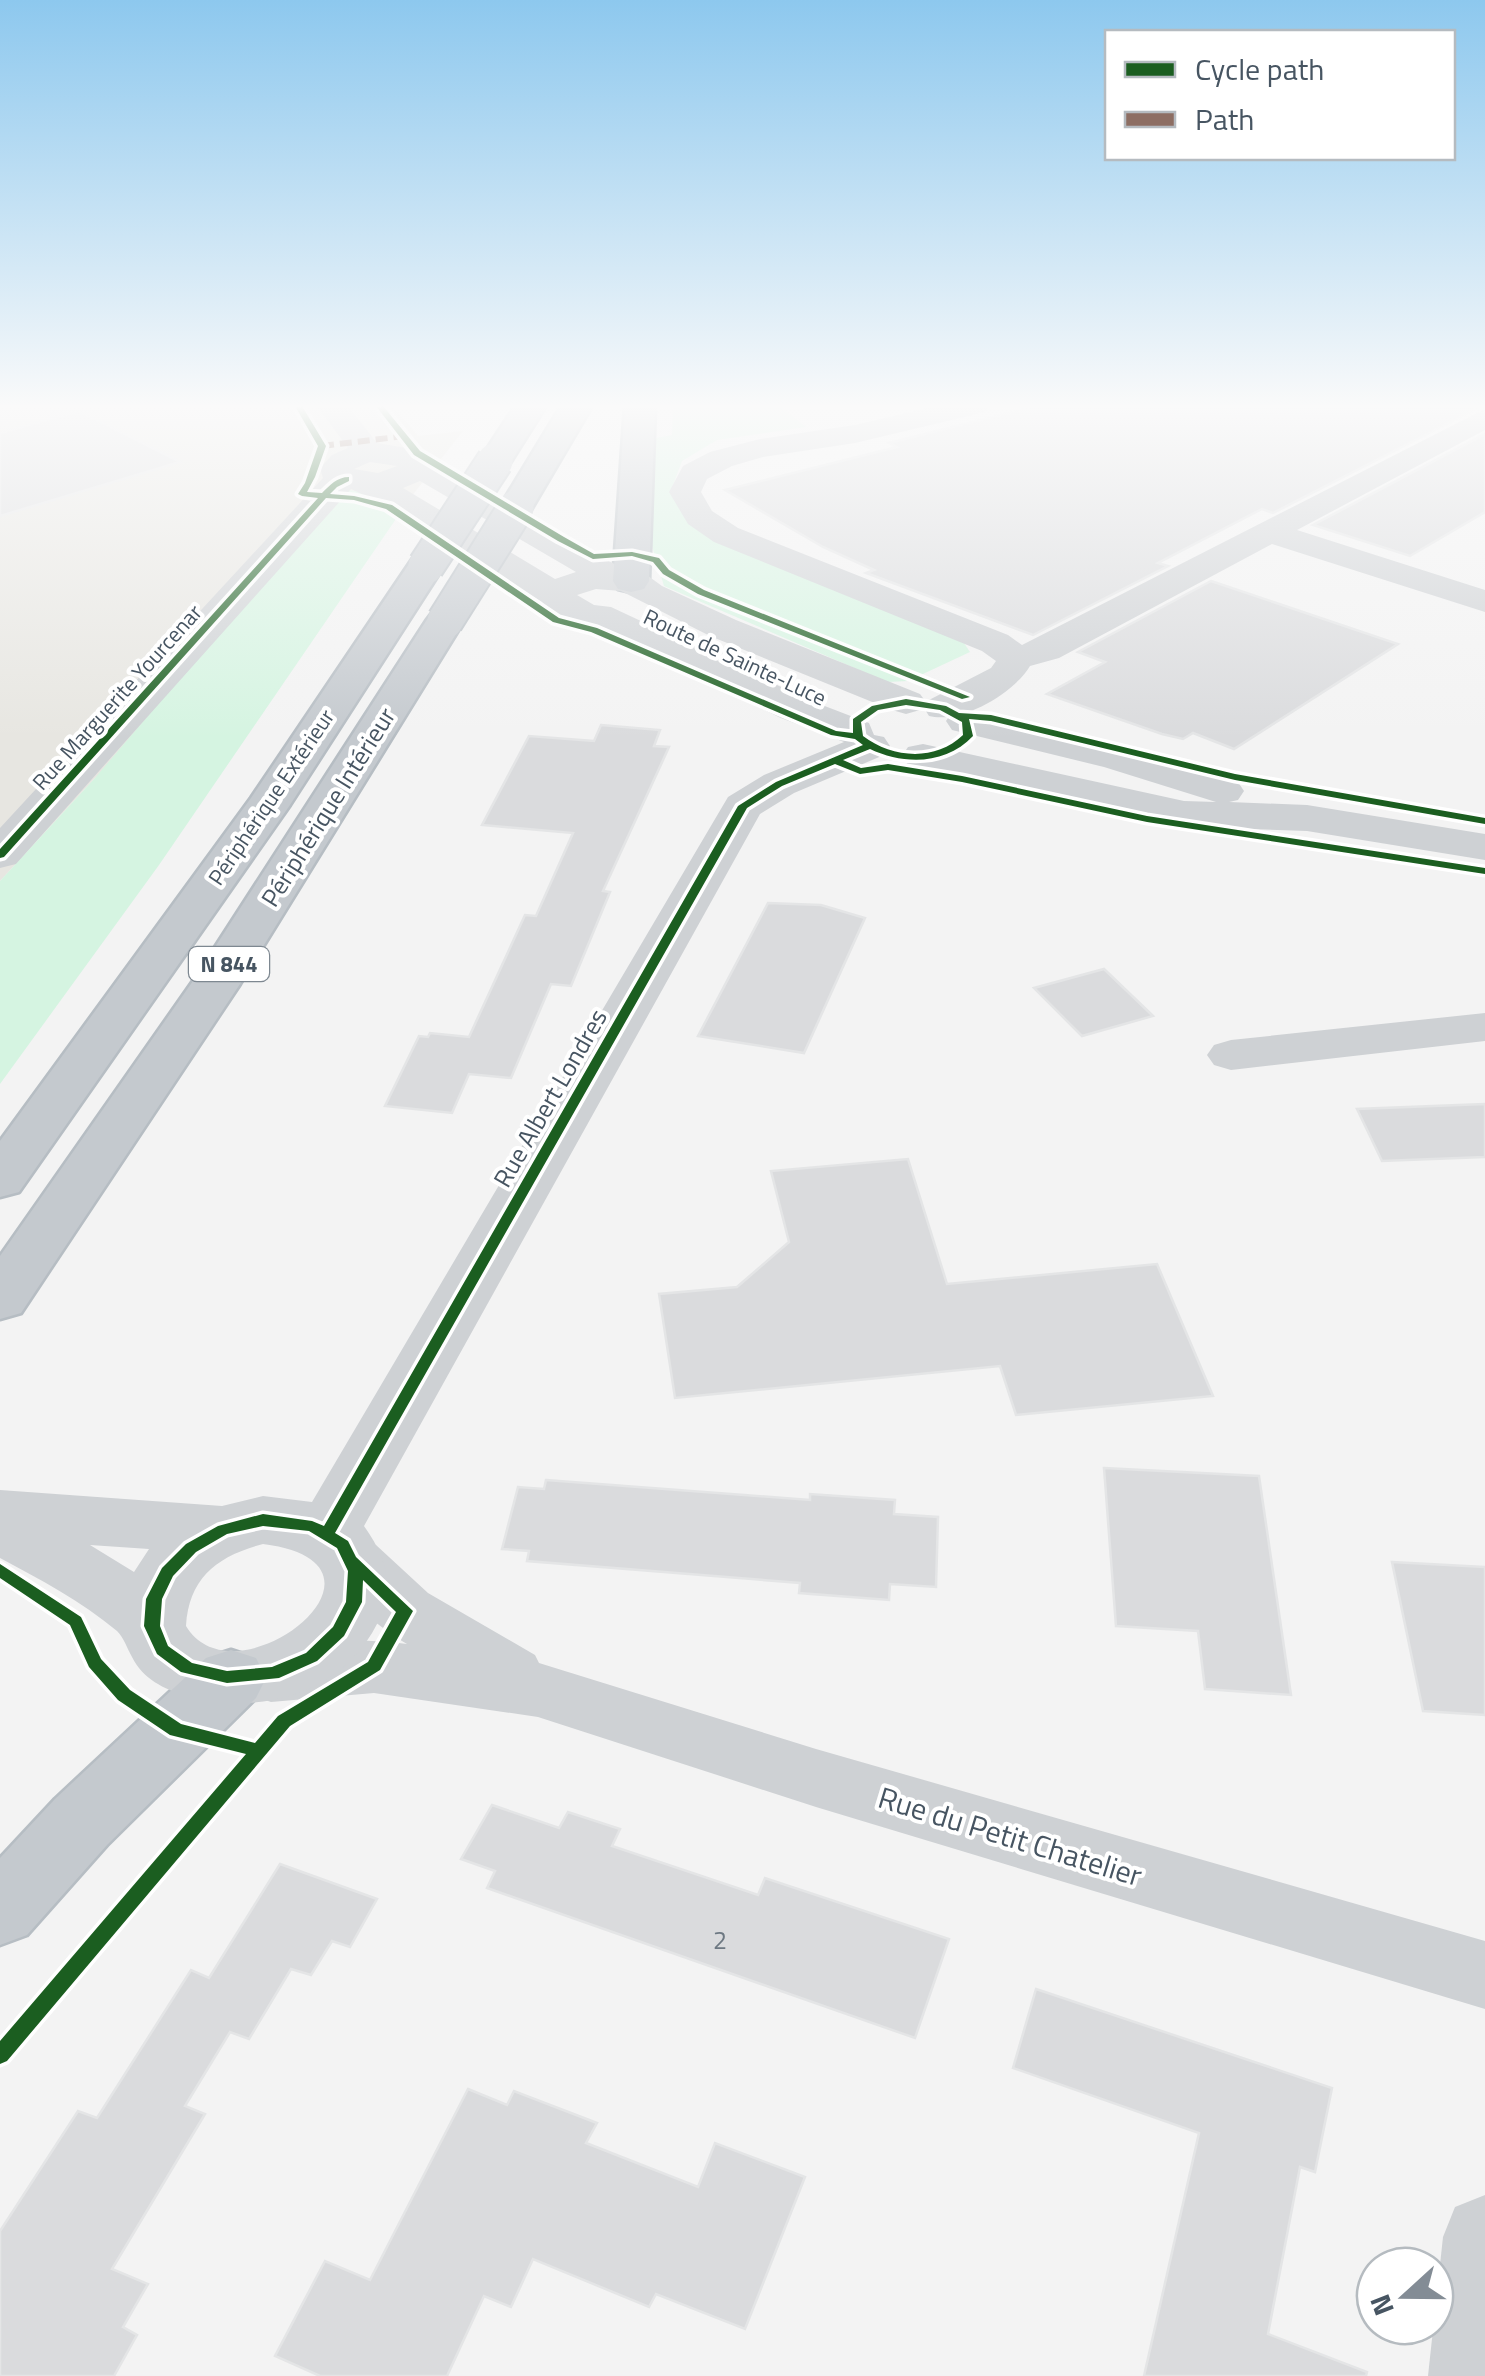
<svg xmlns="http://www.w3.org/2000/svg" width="1485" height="2376" viewBox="0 0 1485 2376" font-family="'Titillium Web',sans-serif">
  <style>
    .commercial { fill: #e7e6e1 }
    .green { fill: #d5f4e1 }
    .building { fill: #dadbdd; stroke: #e4e5e6; stroke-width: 2.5 }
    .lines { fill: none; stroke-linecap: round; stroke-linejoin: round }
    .trunk-casing { stroke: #b6bdc3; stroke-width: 5 }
    .minor { fill: #ced1d4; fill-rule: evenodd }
    .tertiary { fill: #ced1d4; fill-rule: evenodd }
    .trunk { fill: #c4c9ce; fill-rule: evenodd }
    .trunk-bridge-casing { stroke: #b6bdc3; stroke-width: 39; stroke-linecap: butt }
    .trunk-bridge { stroke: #c4c9ce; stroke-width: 35 }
    .quiet { stroke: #8d6e63; stroke-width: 6; stroke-dasharray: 12 6; stroke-linecap: butt }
    .cycleway-casing { stroke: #fff; stroke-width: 7 }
    .cycleway { fill: #1b5e20; fill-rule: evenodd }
    .labels { text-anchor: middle; stroke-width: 8; stroke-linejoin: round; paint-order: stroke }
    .far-street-label { font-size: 22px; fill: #475562; stroke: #fff }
    .shield { fill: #fff; stroke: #7e8891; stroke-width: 2.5 }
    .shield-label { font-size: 22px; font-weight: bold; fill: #475562 }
    .street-label { font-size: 25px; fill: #475562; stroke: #fff }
    .near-number-label { font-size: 25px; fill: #6d7882 }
    .near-street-label { font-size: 30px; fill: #475562; stroke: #fff }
  </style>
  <rect width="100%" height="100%" fill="#f3f3f3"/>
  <!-- commercial -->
  <path class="commercial" d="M 0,406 L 393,406 L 418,436 L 463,431 L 411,497 L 95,778 L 0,881 Z"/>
  <!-- green -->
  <g class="green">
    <path d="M 673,406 L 780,406 L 806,427 L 717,440 L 682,461 L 672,488 L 690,519 L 962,640 L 970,652 L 908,681 L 887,682 L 664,586 L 651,543 L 656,438 L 672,435 Z"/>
    <path d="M 347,490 L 411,497 L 159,865 L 0,1084 L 0,881 L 95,778 L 318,516 Z"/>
  </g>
  <!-- building -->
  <g class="building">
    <path d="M 1036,406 L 1482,406 L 1273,513 L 1262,509 L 1158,563 L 1168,566 L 1033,635 L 866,573 L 874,570 L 823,547 L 725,490 L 897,447 L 889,443 Z"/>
    <path d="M 79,411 L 180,462 L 0,516 L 0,433 Z"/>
    <path d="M 1485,434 L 1485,512 L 1410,556 L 1313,525 Z"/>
    <path d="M 1211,581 L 1398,644 L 1234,749 L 1193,733 L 1183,739 L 1162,734 L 1047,694 L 1105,662 L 1078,652 Z"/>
    <path d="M 601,725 L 660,730 L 654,746 L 669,747 L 603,891 L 610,892 L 571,986 L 551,984 L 511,1078 L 469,1074 L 452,1113 L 385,1106 L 419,1036 L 428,1037 L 430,1033 L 469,1037 L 525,915 L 536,916 L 573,833 L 482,825 L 529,736 L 594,741 Z"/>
    <path d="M 768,903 L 821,905 L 865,918 L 804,1053 L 698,1036 Z"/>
    <path d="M 1104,969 L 1153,1016 L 1082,1036 L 1034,988 Z"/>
    <path d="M 1485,1104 L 1485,1157 L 1382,1161 L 1357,1109 Z"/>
    <path d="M 908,1159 L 947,1284 L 1157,1264 L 1213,1396 L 1016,1415 L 1000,1366 L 675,1398 L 659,1294 L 737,1287 L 789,1242 L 771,1171 Z"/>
    <path d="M 1104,1468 L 1259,1476 L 1291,1695 L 1205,1689 L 1198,1631 L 1116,1626 Z"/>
    <path d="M 546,1480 L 810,1500 L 810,1494 L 895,1500 L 894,1514 L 938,1517 L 936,1587 L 890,1584 L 889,1600 L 799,1593 L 800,1583 L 527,1561 L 529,1551 L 502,1549 L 518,1487 L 544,1489 Z"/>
    <path d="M 1392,1562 L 1485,1567 L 1485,1715 L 1423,1711 Z"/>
    <path d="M 492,1805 L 559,1828 L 568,1812 L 620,1829 L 612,1846 L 758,1895 L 765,1878 L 949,1939 L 915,2038 L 487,1888 L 495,1871 L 461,1859 Z"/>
    <path d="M 280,1864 L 377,1899 L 350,1947 L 332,1941 L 311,1975 L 291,1969 L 249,2039 L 230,2032 L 185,2106 L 205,2114 L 112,2269 L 148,2284 L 123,2327 L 137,2335 L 114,2376 L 0,2376 L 0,2231 L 78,2111 L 97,2118 L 191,1970 L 209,1978 Z"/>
    <path d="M 1036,1989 L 1332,2088 L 1315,2172 L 1300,2167 L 1268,2334 L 1367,2372 L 1366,2376 L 1144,2376 L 1199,2133 L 1013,2068 Z"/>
    <path d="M 468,2089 L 507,2105 L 514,2091 L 597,2123 L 586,2143 L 698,2187 L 715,2143 L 805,2177 L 745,2329 L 656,2294 L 649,2307 L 533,2259 L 511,2307 L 484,2296 L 447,2376 L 320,2376 L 275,2356 L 325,2261 L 370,2280 Z"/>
  </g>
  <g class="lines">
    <defs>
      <g id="trunk">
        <path d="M 515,406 L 546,406 L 507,468 L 483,468 L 479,461 Z"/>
        <path d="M 561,406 L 592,406 L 528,515 L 504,515 L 499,508 Z"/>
        <path d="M 625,406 L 655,406 L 649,581 L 644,589 L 631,592 L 618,589 L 613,581 Z"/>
        <path d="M 426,555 L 439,558 L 444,566 L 290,805 L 19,1192 L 0,1197 L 0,1141 L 251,798 L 413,558 Z"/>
        <path d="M 445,610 L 458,613 L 464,621 L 240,984 L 21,1313 L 0,1319 L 0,1256 L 193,981 L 426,621 L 432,613 Z"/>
        <path d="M 231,1650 L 256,1658 L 266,1678 L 256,1698 L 107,1845 L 27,1935 L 0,1945 L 0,1858 L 55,1799 L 206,1658 Z"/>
      </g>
    </defs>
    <!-- trunk casing -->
    <use href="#trunk" class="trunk-casing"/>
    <!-- minor -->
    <g class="minor">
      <path d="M 936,406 L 990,406 L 985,412 L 855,443 L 763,457 L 732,466 L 707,479 L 701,492 L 712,511 L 738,528 L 1008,635 L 1022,645 L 1485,409 L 1485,430 L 1297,530 L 1485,590 L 1485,612 L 1272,544 L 1059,658 L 1030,666 C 1014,693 962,724 929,716 L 924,708 L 929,700 L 991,668 L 996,661 L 982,651 L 714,542 L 688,524 L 669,492 L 683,466 L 710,452 L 760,439 L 855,425 Z"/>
      <path d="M 1485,1013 L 1485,1041 L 1231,1070 L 1214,1065 L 1207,1055 L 1214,1045 L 1231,1040 Z"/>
      <path d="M 354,1538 L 376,1545 L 428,1593 L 535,1655 L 539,1663 L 816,1749 L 1485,1941 L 1485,2009 L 816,1807 L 538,1717 L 374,1693 L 271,1702 L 247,1694 L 238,1675 L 247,1656 C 296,1640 357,1637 407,1644 C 374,1624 341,1596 322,1562 L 332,1545 Z"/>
      <path d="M 1485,2195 L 1485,2376 L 1428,2376 L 1443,2237 L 1455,2207 Z"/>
    </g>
    <!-- tertiary -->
    <g class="tertiary">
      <path d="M 317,406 L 348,406 L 377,443 L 418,450 L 428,460 L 460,474 L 545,528 L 626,570 L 644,573 L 662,586 L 736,620 L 920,694 L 926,702 L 920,710 L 906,714 L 892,710 L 710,636 L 621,591 L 596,589 L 577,595 L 594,605 L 611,607 L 809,700 L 869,723 L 874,735 L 884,737 L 890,746 L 884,755 L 794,793 L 760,814 L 364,1526 C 388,1560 395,1587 377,1624 C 341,1695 259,1716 186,1696 C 164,1689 143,1679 132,1657 C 127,1648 124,1638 117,1631 C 81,1601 41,1580 0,1558 L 0,1490 L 222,1506 L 263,1496 L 312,1502 L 728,797 L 764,775 L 844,742 L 781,718 L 588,624 L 549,614 L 542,602 L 394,509 L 351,489 L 16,864 L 0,868 L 0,828 L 323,478 L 320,468 L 332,455 L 348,448 ZM 370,462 L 397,466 L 378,473 L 354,469 ZM 420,481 L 576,572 L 555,579 L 403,488 ZM 263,1544 C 419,1564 235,1708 186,1626 C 189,1578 217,1556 263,1544 ZM 90,1545 L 149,1549 L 134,1572 Z"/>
      <path d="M 966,709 L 1133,749 L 1238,782 L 1244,791 L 1238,800 L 1229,802 L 1307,805 L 1485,834 L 1485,860 L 1307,831 L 1184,827 L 972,783 L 908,765 L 902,756 L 908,747 L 923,744 L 1184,801 L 1216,802 L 1104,767 L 952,730 L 946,721 L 952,712 Z"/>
    </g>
    <!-- trunk -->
    <use href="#trunk" class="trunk"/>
    <defs>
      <g id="trunk-bridge">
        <path d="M 426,566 L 495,461"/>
        <path d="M 445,621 L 516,508"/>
      </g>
    </defs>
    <!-- trunk-bridge casing -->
    <use href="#trunk-bridge" class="trunk-bridge-casing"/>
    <!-- trunk-bridge -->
    <use href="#trunk-bridge" class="trunk-bridge"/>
    <!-- quiet -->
    <path class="quiet" d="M 322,446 L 405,436"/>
    <defs>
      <g id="cycleway">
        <path d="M 295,406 L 302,406 L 326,446 L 315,477 L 307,492 L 322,493 C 330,485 337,477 349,477 L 349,481 L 337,487 L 330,494 L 354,496 L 392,505 L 559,618 L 597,628 L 836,731 L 853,733 L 853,719 L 872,706 L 906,699 L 946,706 L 959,713 L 991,715 L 1235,774 L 1485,818 L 1485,824 L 1235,780 L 991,721 L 969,719 L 973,736 C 946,765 904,765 870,749 L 843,760 L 861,768 L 888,764 L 962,776 L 1147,816 L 1485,868 L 1485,874 L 1147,822 L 962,782 L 888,770 L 860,774 L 835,764 L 782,786 L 747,808 L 335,1533 L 348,1541 L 356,1557 L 413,1611 L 380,1670 L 290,1726 L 7,2061 L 0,2064 L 0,2041 L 246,1754 L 170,1735 L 118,1700 L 89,1667 L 70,1625 L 0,1578 L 0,1564 L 81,1617 L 101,1659 L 130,1690 L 181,1724 L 255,1743 L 278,1716 L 368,1662 L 396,1612 L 363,1580 L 362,1602 L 344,1636 L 317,1661 L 279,1678 L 227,1683 L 181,1672 L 157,1654 L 144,1626 L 146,1599 L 162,1568 L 186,1544 L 218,1526 L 263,1514 L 312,1521 L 324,1526 L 738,806 L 776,782 L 863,745 L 855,739 L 831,735 L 591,632 L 553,622 L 386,509 L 354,500 L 326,498 L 4,857 L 0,858 L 0,849 L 318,498 L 302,496 L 298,494 L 305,483 L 318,446 ZM 906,705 L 940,710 L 962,722 L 963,735 C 935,762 892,758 863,736 L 861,722 L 878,710 ZM 263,1526 L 309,1531 L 337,1548 L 348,1571 L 346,1602 L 333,1627 L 306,1653 L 272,1667 L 227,1671 L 192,1663 L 168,1646 L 160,1626 L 162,1599 L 173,1576 L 196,1552 L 227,1534 Z"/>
        <path d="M 376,406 L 383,406 L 420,451 L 564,537 L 594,554 L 632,552 L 659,558 L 669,570 L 704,590 L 970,697 L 962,699 L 698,594 L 663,574 L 653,562 L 632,556 L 593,559 L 558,541 L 414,455 Z"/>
      </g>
    </defs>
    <!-- cycleway casing -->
    <use href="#cycleway" class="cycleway-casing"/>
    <!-- cycleway -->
    <use href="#cycleway" class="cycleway"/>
  </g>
  <!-- sky -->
  <linearGradient id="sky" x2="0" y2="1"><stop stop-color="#8dc8ee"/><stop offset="0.55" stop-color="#fafafa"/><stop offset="1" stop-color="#fafafa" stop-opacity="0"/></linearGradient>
  <rect width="1485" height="739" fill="url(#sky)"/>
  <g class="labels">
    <!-- far-street labels -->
    <g class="far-street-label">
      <text transform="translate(735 657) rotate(25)" y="8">Route de Sainte-Luce</text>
      <text transform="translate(117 697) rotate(-48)" y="8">Rue Marguerite Yourcenar</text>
      <text transform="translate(271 797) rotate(-56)" y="8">Périphérique Extérieur</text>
    </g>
    <!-- shield labels -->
    <rect class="shield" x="189" y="947" width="80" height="34" rx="8"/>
    <g class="shield-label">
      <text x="229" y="972">N 844</text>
    </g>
    <!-- street labels -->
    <g class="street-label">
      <text transform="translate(328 807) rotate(-58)" y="9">Périphérique Intérieur</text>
      <text transform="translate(550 1098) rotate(-60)" y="9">Rue Albert Londres</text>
    </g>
    <!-- near-number labels -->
    <g class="near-number-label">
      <text x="720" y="1949">2</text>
    </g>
    <!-- near-street labels -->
    <g class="near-street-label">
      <text transform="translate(1010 1837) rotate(17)" y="10">Rue du Petit Chatelier</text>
    </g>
  </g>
  <!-- legend -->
  <rect x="1105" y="30" width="350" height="130" fill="#ffffff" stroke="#b5bbc0" stroke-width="2.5"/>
  <rect x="1125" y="62" width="50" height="15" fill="#1b5e20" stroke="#b5bbc0" stroke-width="2.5"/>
  <text x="1195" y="80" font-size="30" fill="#475562">Cycle path</text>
  <rect x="1125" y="112" width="50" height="15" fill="#8d6e63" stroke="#b5bbc0" stroke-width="2.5"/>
  <text x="1195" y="130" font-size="30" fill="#475562">Path</text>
  <!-- north arrow -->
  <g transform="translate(1405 2296) rotate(249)"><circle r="48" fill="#ffffff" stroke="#b5bbc0" stroke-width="2.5"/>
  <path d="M0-8L18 38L0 25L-18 38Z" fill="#838c95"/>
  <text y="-15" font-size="28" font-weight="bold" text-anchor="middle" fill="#475562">N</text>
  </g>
</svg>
